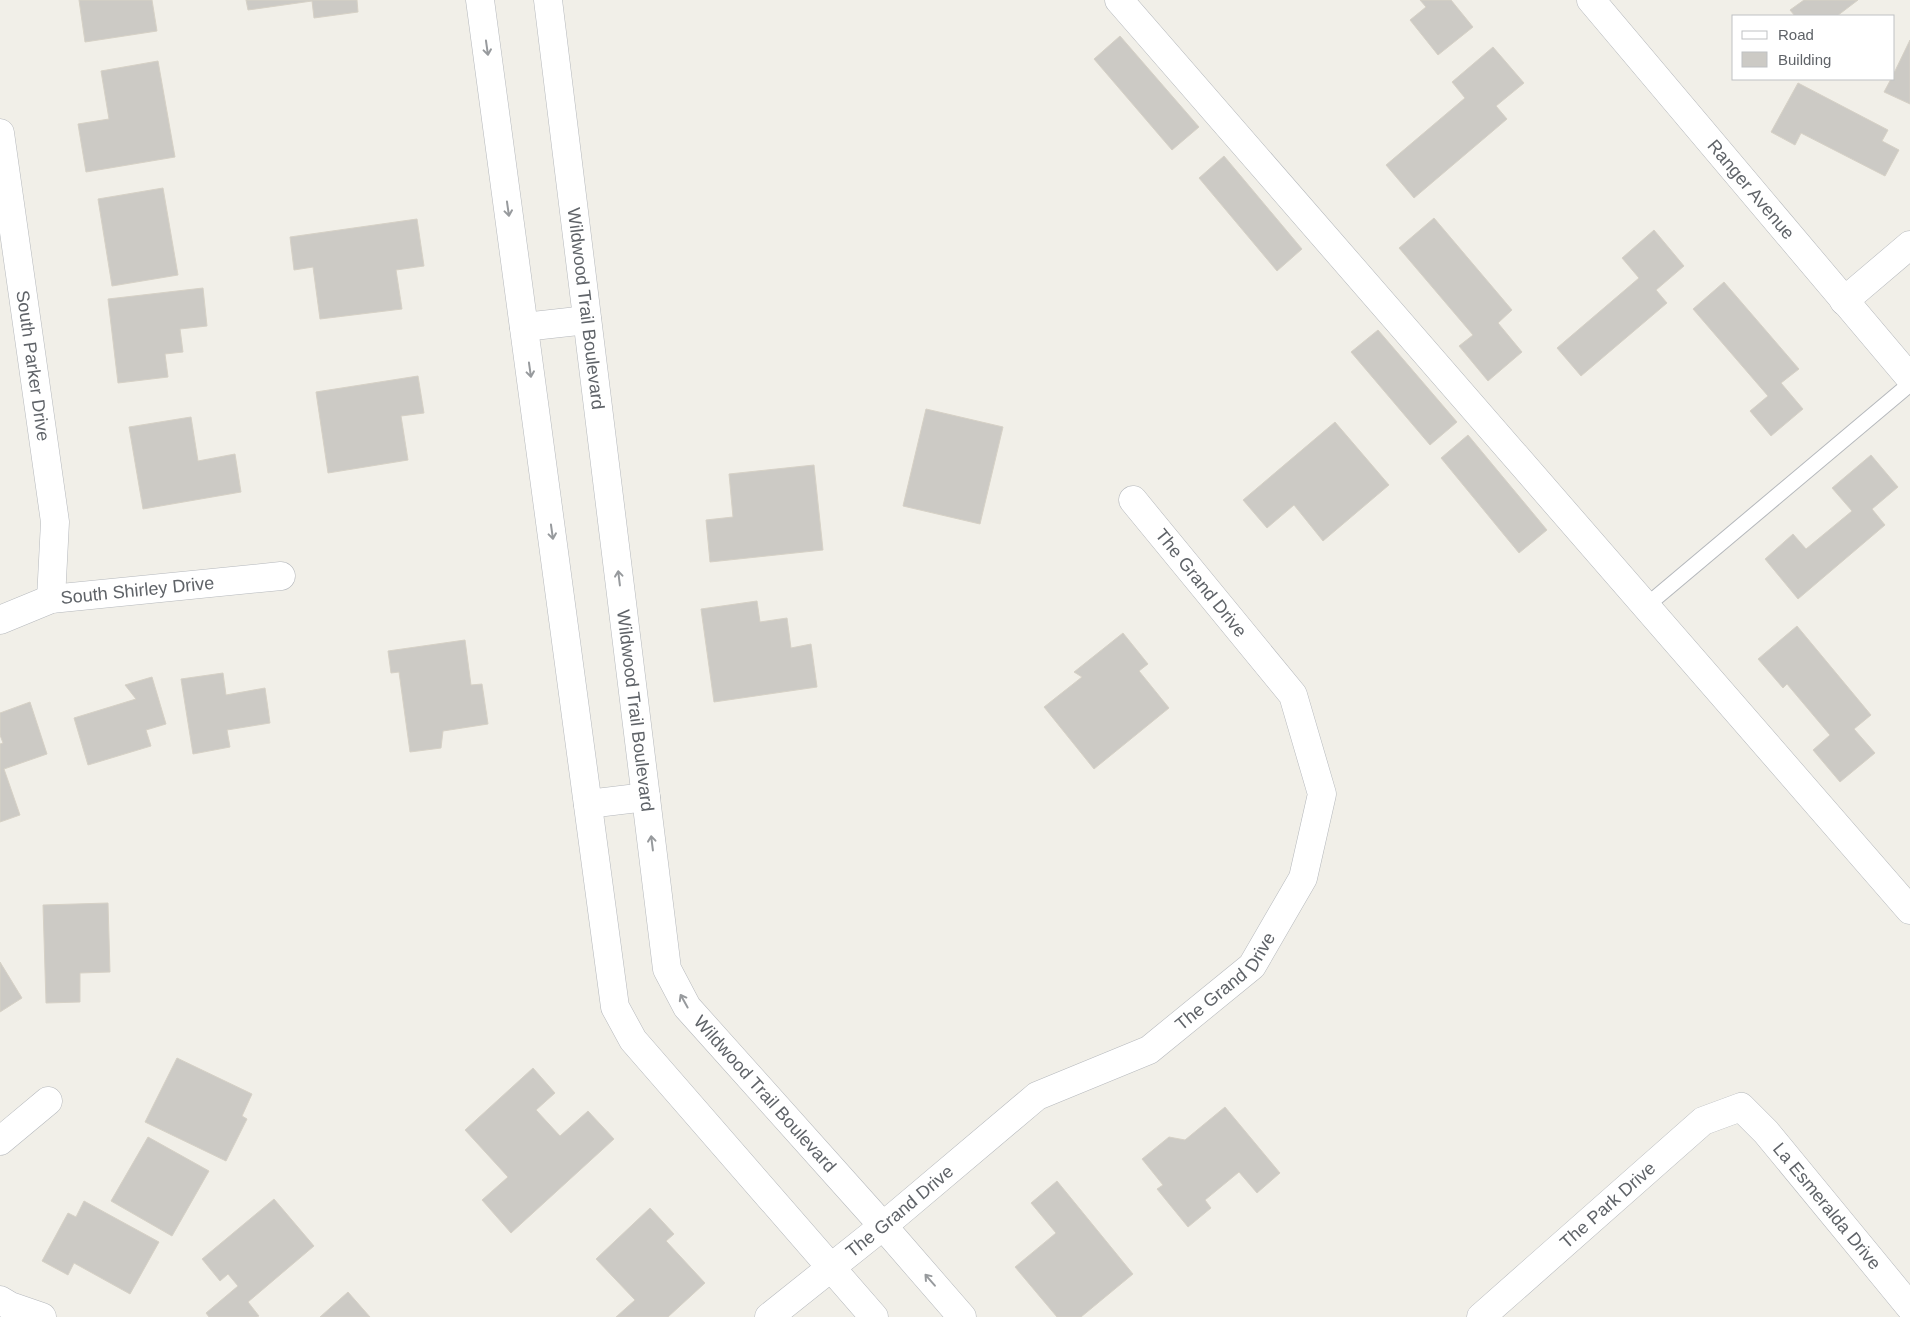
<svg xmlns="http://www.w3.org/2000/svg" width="1910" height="1317" viewBox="0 0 1910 1317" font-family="Helvetica,sans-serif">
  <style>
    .building { fill: #cccac5; stroke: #d6d1c6 }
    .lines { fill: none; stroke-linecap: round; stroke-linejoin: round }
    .service-casing { stroke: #b5b8bc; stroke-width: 17 }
    .minor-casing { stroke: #b5b8bc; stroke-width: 29 }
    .service { stroke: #fff; stroke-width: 15 }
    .minor { stroke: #fff; stroke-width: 28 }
    .oneway { stroke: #979a9d }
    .labels { text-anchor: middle; stroke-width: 4; stroke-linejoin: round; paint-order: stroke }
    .street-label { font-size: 18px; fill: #5f6368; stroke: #fff }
  </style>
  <rect width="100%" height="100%" fill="#f1efe8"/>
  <!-- building -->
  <g class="building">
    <path d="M 79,0 L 152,0 L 157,31 L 85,42 Z"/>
    <path d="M 246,0 L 357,0 L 358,12 L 314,18 L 312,1 L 248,10 Z"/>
    <path d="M 1420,0 L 1451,0 L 1473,27 L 1438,55 L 1410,20 L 1426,7 Z"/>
    <path d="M 1804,0 L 1858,0 L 1837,16 L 1795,16 L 1790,10 Z"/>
    <path d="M 1120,36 L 1199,127 L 1172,150 L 1094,59 Z"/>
    <path d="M 1910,40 L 1910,104 L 1884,92 L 1891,79 L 1894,79 L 1894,73 Z"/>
    <path d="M 1493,47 L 1524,83 L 1496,106 L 1507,119 L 1414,198 L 1386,165 L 1465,98 L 1452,82 Z"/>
    <path d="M 158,61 L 175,157 L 86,172 L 78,124 L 109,119 L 101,71 Z"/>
    <path d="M 1798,83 L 1888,130 L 1882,141 L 1899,150 L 1885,176 L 1801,133 L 1795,145 L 1771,132 Z"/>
    <path d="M 1224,156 L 1302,249 L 1277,271 L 1199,178 Z"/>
    <path d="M 163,188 L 178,275 L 112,286 L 98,199 Z"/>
    <path d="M 1434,218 L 1512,310 L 1498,323 L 1522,352 L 1488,381 L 1459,346 L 1473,335 L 1399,248 Z"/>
    <path d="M 417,219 L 424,266 L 396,270 L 402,309 L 320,319 L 313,267 L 294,270 L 290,237 Z"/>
    <path d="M 1654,230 L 1684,266 L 1656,290 L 1667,303 L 1581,376 L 1557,348 L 1639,278 L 1622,258 Z"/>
    <path d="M 1724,282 L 1799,369 L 1781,383 L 1803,409 L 1771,436 L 1750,411 L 1768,396 L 1693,309 Z"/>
    <path d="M 203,288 L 207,326 L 180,329 L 183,352 L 165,354 L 168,377 L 118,383 L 108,299 Z"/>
    <path d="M 1378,330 L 1457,422 L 1430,445 L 1351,352 Z"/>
    <path d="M 418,376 L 424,413 L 401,416 L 408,460 L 328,473 L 316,392 Z"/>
    <path d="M 926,409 L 1003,427 L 980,524 L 903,506 Z"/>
    <path d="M 191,417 L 198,461 L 235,454 L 241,492 L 143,509 L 129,427 Z"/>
    <path d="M 1335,422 L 1389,485 L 1323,541 L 1294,505 L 1267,528 L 1243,500 Z"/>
    <path d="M 1468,435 L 1547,530 L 1519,553 L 1441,458 Z"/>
    <path d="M 1871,455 L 1898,487 L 1872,509 L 1885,525 L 1798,599 L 1765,559 L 1793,534 L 1806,549 L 1852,511 L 1832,488 Z"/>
    <path d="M 814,465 L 823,550 L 710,562 L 706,520 L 733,517 L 729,474 Z"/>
    <path d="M 757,601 L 760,622 L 787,618 L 791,648 L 811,644 L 817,687 L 714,702 L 701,609 Z"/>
    <path d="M 1797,626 L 1871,715 L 1854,729 L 1875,753 L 1840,782 L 1813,750 L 1830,735 L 1787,684 L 1783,688 L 1758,659 Z"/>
    <path d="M 1123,633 L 1148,664 L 1139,671 L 1169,708 L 1094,769 L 1044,707 L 1082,677 L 1074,672 Z"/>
    <path d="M 465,640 L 471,685 L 482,684 L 488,724 L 443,731 L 441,748 L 410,752 L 399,672 L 391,673 L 388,651 Z"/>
    <path d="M 223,673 L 226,695 L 265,688 L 270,723 L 227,730 L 230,747 L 193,754 L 181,679 Z"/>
    <path d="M 152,677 L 166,724 L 146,730 L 151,746 L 88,765 L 74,718 L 136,699 L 125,685 Z"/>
    <path d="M 30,702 L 47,754 L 4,769 L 20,815 L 0,822 L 0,744 L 3,743 L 0,735 L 0,713 Z"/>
    <path d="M 108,903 L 110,972 L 80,973 L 80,1002 L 46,1003 L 43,905 Z"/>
    <path d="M 0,962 L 22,998 L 0,1012 Z"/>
    <path d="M 177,1058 L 252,1094 L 242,1116 L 247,1119 L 226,1161 L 145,1122 Z"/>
    <path d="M 533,1068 L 555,1093 L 536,1110 L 560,1136 L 588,1111 L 614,1139 L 511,1233 L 482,1200 L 508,1177 L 465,1130 Z"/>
    <path d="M 1225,1107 L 1280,1173 L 1257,1193 L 1239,1172 L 1205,1200 L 1211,1208 L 1188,1227 L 1157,1189 L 1163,1185 L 1142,1159 L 1169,1137 L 1185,1140 Z"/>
    <path d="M 148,1137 L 209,1171 L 172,1236 L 111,1201 Z"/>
    <path d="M 1057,1181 L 1133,1274 L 1081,1317 L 1057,1317 L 1015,1267 L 1056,1233 L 1031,1203 Z"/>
    <path d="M 274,1199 L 314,1246 L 248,1302 L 259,1316 L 257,1317 L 209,1317 L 206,1313 L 238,1286 L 228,1274 L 220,1281 L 202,1259 Z"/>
    <path d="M 84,1201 L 159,1242 L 130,1294 L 74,1263 L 68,1275 L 42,1261 L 68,1213 L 76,1217 Z"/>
    <path d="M 650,1208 L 674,1234 L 666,1241 L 705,1283 L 668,1317 L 616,1317 L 635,1300 L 596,1259 Z"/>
    <path d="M 348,1292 L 370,1317 L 320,1317 Z"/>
  </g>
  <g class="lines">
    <defs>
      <path id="service" d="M 1646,606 L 1910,384"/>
      <g id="minor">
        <path d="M 480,0 L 615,1007 L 633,1040 L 874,1317"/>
        <path id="s1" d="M 548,0 L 667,969 L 687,1007 L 883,1226 L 962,1317"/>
        <path d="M 1119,0 L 1910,910"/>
        <path id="s2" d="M 1591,0 L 1910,378"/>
        <path id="s3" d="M 0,133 L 55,522 L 51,599"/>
        <path d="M 1844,301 L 1910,245"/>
        <path d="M 524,327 L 587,320"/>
        <path id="s4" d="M 0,620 L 51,599 L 281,576"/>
        <path d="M 588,804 L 646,797"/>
        <path d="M 0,1141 L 48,1101"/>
        <path d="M 0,1300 L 10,1306 L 42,1317"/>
        <path id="s5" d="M 769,1317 L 883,1226 L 1037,1096 L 1149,1050 L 1252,966 L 1303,878 L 1322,794 L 1293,695 L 1133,500"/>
        <path id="s6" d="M 1481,1317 L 1703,1121 L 1741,1107 L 1766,1132 L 1910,1307"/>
      </g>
    </defs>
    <!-- service casing -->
    <use href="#service" class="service-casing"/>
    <!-- minor casing -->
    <use href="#minor" class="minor-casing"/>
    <!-- service -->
    <use href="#service" class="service"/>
    <!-- minor -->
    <use href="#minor" class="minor"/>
  </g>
  <!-- one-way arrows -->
  <defs><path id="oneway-shaft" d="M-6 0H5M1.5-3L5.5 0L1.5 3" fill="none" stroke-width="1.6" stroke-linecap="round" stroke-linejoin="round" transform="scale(1.25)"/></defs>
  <g class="oneway">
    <use href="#oneway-shaft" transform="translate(487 48) rotate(82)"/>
    <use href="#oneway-shaft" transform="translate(508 209) rotate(82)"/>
    <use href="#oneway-shaft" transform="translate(530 370) rotate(82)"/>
    <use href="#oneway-shaft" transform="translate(552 532) rotate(82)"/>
    <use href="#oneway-shaft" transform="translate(619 578) rotate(-97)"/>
    <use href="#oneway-shaft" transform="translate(652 843) rotate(-97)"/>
    <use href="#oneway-shaft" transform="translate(684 1001) rotate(-119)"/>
    <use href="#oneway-shaft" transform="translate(930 1280) rotate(-131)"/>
  </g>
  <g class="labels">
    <!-- street labels -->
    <g class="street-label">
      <text dy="6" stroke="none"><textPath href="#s2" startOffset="248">Ranger Avenue</textPath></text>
      <text dy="6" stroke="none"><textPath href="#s1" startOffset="311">Wildwood Trail Boulevard</textPath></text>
      <text dy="6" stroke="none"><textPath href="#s3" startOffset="235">South Parker Drive</textPath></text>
      <text transform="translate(1201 583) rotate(51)" y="6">The Grand Drive</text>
      <text dy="6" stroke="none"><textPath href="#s4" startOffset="142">South Shirley Drive</textPath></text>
      <text dy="6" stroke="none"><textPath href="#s1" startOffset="716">Wildwood Trail Boulevard</textPath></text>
      <text dy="6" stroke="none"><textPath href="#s5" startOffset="572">The Grand Drive</textPath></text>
      <text dy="6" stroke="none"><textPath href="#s1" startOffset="1136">Wildwood Trail Boulevard</textPath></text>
      <text dy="6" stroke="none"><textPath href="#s6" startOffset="169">The Park Drive</textPath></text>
      <text dy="6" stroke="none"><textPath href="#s6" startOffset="468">La Esmeralda Drive</textPath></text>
      <text dy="6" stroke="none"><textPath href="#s5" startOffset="168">The Grand Drive</textPath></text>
    </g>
  </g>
  <!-- legend -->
  <rect x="1732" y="15" width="162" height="65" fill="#ffffff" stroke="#bfc1c3"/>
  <rect x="1742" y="31" width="25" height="8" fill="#ffffff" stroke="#bfc1c3"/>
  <text x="1778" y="40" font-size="15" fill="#5f6368">Road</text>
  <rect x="1742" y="52" width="25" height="15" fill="#cccac5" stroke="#bfc1c3"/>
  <text x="1778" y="65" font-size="15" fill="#5f6368">Building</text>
</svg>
